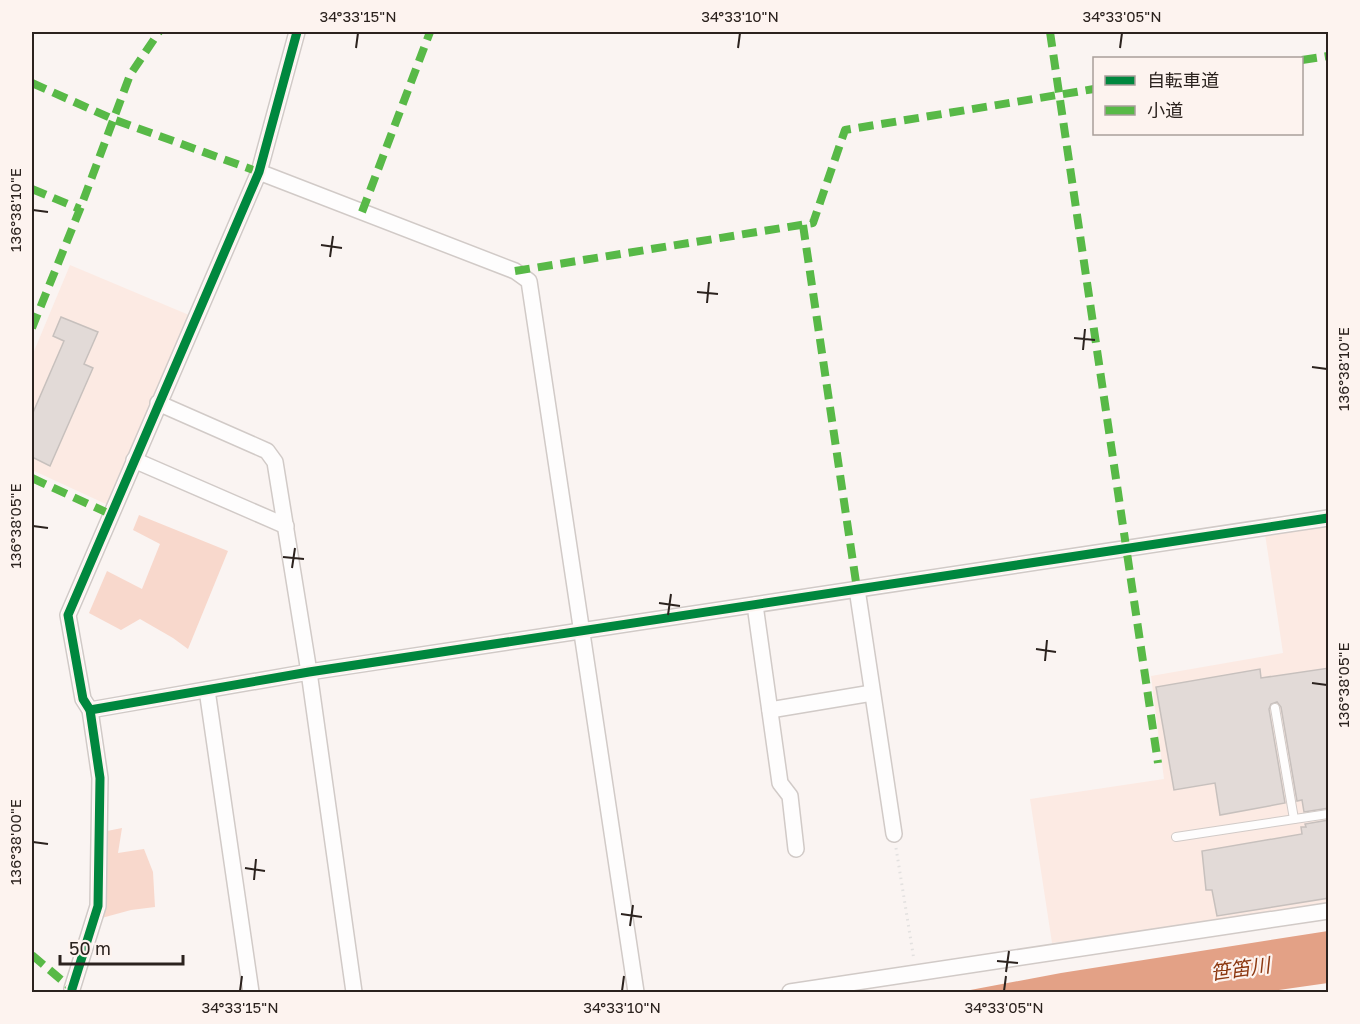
<svg xmlns="http://www.w3.org/2000/svg" width="1360" height="1024" viewBox="0 0 1360 1024" font-family="'Golos Text','Noto Sans JP',sans-serif">
  <style>
    .built { fill: #fceae3 }
    .green { fill: #f8d8cc }
    .water { fill: #e3a186 }
    .building { fill: #e2dad7; stroke: #c7c0bd; stroke-width: 1.5 }
    .lines { fill: none; stroke-linecap: round; stroke-linejoin: round }
    .service-casing { stroke: #d1cac7; stroke-width: 10 }
    .minor-casing { stroke: #d1cac7; stroke-width: 18 }
    .path { stroke: #e3e1e0; stroke-width: 3; stroke-dasharray: 1.5 4.5; stroke-linecap: butt }
    .service { stroke: #fefdfd; stroke-width: 8 }
    .minor { stroke: #fefdfd; stroke-width: 15 }
    .quiet { stroke: #58b947; stroke-width: 8; stroke-dasharray: 15 8; stroke-linecap: butt }
    .cycleway-casing { stroke: #fdf3ef; stroke-width: 13 }
    .cycleway { stroke: #00873e; stroke-width: 9 }
    .ticks { fill: none; stroke: #2b221e; stroke-width: 2 }
    .labels { text-anchor: middle; stroke-width: 4.5; stroke-linejoin: round; paint-order: stroke }
    .water-label { font-size: 20px; font-style: italic; fill: #8c3811; stroke: #fdf3ef }
    .neatline { fill: none; stroke: #2b221e; stroke-width: 2 }
    .ticks-label { font-size: 15px; text-anchor: middle; fill: #2b221e }
  </style>
  <rect width="100%" height="100%" fill="#faf4f2"/>
  <!-- built -->
  <g class="built">
    <path d="M 70,265 L 189,315 L 108,505 L 32,470 L 32,356 Z"/>
    <path d="M 1328,524 L 1328,904 L 1212,922 L 1052,943 L 1030,799 L 1164,779 L 1151,676 L 1283,653 L 1265,534 Z"/>
  </g>
  <!-- green -->
  <g class="green">
    <path d="M 139,515 L 228,551 L 188,649 L 173,638 L 140,619 L 121,630 L 89,613 L 107,571 L 142,589 L 160,544 L 133,530 Z"/>
    <path d="M 122,828 L 118,853 L 144,849 L 153,872 L 155,907 L 131,910 L 98,919 L 107,831 Z"/>
  </g>
  <!-- water -->
  <path class="water" d="M 1328,931 L 1328,983 L 1264,992 L 965,992 L 965,991 L 1061,973 Z"/>
  <!-- building -->
  <g class="building">
    <path d="M 61,317 L 98,332 L 84,364 L 93,368 L 50,466 L 32,457 L 32,415 L 64,341 L 53,336 Z"/>
    <path d="M 1329,668 L 1329,808 L 1304,812 L 1302,800 L 1297,801 L 1281,707 L 1277,702 L 1271,704 L 1269,709 L 1285,803 L 1220,815 L 1215,783 L 1174,790 L 1156,687 L 1260,669 L 1261,678 Z"/>
    <path d="M 1329,820 L 1329,898 L 1217,916 L 1212,890 L 1206,890 L 1202,851 L 1302,834 L 1301,827 L 1306,827 L 1305,824 Z"/>
  </g>
  <g class="lines">
    <defs>
      <g id="service">
        <path d="M 1275,708 L 1294,819"/>
        <path d="M 1176,837 L 1328,814"/>
      </g>
      <g id="minor">
        <path d="M 259,172 L 515,271 L 529,281 L 636,992"/>
        <path d="M 158,403 L 267,451 L 275,462 L 309,672 L 354,992"/>
        <path d="M 134,460 L 286,526"/>
        <path d="M 857,589 L 894,834"/>
        <path d="M 755,605 L 780,783 L 790,796 L 796,849"/>
        <path d="M 207,690 L 251,992"/>
        <path d="M 90,710 L 309,672 L 1328,518"/>
        <path d="M 770,710 L 872,693"/>
        <path d="M 72,992 L 72,989 L 98,906 L 100,778 L 90,710 L 83,699 L 68,615 L 259,172 L 297,32"/>
        <path d="M 790,992 L 1328,911"/>
      </g>
    </defs>
    <!-- service casing -->
    <use href="#service" class="service-casing"/>
    <!-- minor casing -->
    <use href="#minor" class="minor-casing"/>
    <!-- path -->
    <path class="path" d="M 896,848 L 914,960"/>
    <!-- service -->
    <use href="#service" class="service"/>
    <!-- minor -->
    <use href="#minor" class="minor"/>
    <!-- quiet -->
    <g class="quiet">
      <path d="M 1050,32 L 1158,763"/>
      <path d="M 1302,60 L 1328,56"/>
      <path d="M 32,83 L 115,120 L 259,172"/>
      <path d="M 32,189 L 80,209"/>
      <path d="M 362,212 L 430,32"/>
      <path d="M 803,225 L 857,589"/>
      <path d="M 515,271 L 813,223 L 845,130 L 1094,89"/>
      <path d="M 32,328 L 80,209 L 130,75 L 159,32"/>
      <path d="M 32,478 L 110,514"/>
      <path d="M 32,955 L 72,989"/>
    </g>
    <defs>
      <g id="cycleway">
        <path d="M 90,710 L 309,672 L 1328,518"/>
        <path d="M 72,992 L 72,989 L 98,906 L 100,778 L 90,710 L 83,699 L 68,615 L 259,172 L 297,32"/>
      </g>
    </defs>
    <!-- cycleway casing -->
    <use href="#cycleway" class="cycleway-casing"/>
    <!-- cycleway -->
    <use href="#cycleway" class="cycleway"/>
  </g>
  <!-- ticks -->
  <path class="ticks" d="M 356,48 L 358,33M 738,48 L 740,33M 1120,48 L 1122,33M 33,210 L 48,212M 321,245 L 342,248M 330,257 L 333,236M 697,292 L 718,294M 707,303 L 709,282M 1074,338 L 1095,340M 1083,350 L 1085,329M 1312,367 L 1327,369M 33,526 L 48,528M 283,557 L 304,559M 292,568 L 295,548M 659,603 L 680,606M 668,615 L 671,594M 1036,649 L 1056,652M 1045,661 L 1047,640M 1312,683 L 1327,685M 33,842 L 48,844M 245,868 L 265,871M 254,880 L 256,859M 621,914 L 642,917M 630,926 L 633,905M 997,961 L 1018,963M 1006,972 L 1009,951M 240,991 L 242,976M 622,991 L 624,976M 1004,991 L 1006,976"/>
  <g class="labels">
    <!-- water labels -->
    <g class="water-label">
      <text transform="translate(1240 969) rotate(-8)" y="7">笹笛川</text>
    </g>
  </g>
  <!-- border -->
  <rect width="1360" height="1024" fill="none" stroke="#fdf3ef" stroke-width="66"/>
  <!-- legend -->
  <rect x="1093" y="57" width="210" height="78" fill="#fdf3ef" stroke="#a99f9b" stroke-width="1.5"/>
  <rect x="1105" y="76" width="30" height="9" fill="#00873e" stroke="#a99f9b" stroke-width="1.5"/>
  <text x="1147" y="87" font-size="18" fill="#2b221e">自転車道</text>
  <rect x="1105" y="106" width="30" height="9" fill="#58b947" stroke="#a99f9b" stroke-width="1.5"/>
  <text x="1147" y="117" font-size="18" fill="#2b221e">小道</text>
  <!-- scale -->
  <path d="M60 955v9h123v-9" fill="none" stroke="#2b221e" stroke-width="3"/>
  <text x="69" y="955" font-size="18" fill="#2b221e" stroke="#fdf3ef" stroke-width="4.5" paint-order="stroke">50 m</text>
  <rect x="33" y="33" width="1294" height="958" class="neatline"/>
  <g class="ticks-label">
    <text x="358" y="22">34°33'15"N</text>
    <text x="740" y="22">34°33'10"N</text>
    <text x="1122" y="22">34°33'05"N</text>
    <text transform="translate(16 210) rotate(-90)" y="5">136°38'10"E</text>
    <text transform="translate(1344 369) rotate(-90)" y="5">136°38'10"E</text>
    <text transform="translate(16 526) rotate(-90)" y="5">136°38'05"E</text>
    <text transform="translate(1344 685) rotate(-90)" y="5">136°38'05"E</text>
    <text transform="translate(16 842) rotate(-90)" y="5">136°38'00"E</text>
    <text x="240" y="1013">34°33'15"N</text>
    <text x="622" y="1013">34°33'10"N</text>
    <text x="1004" y="1013">34°33'05"N</text>
  </g>
</svg>
